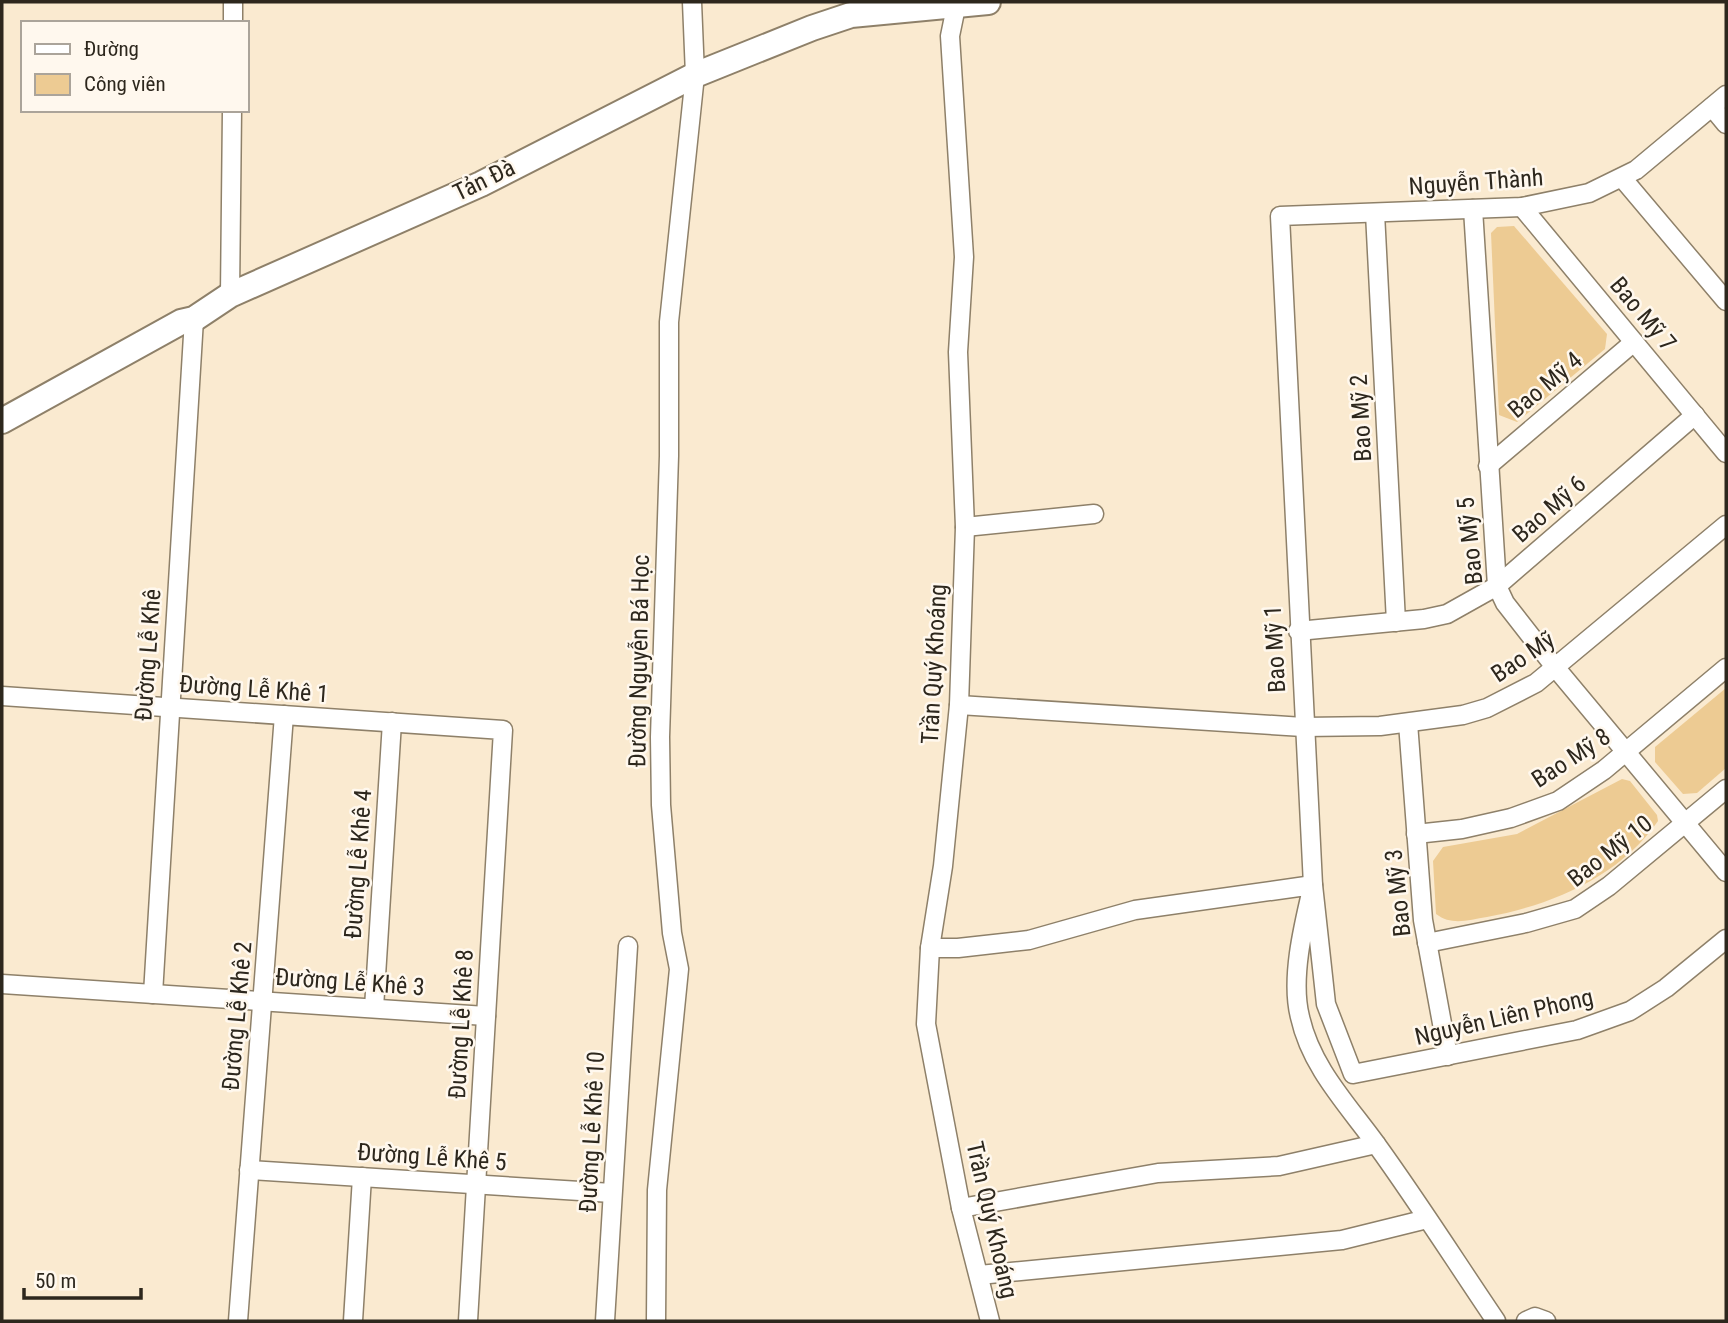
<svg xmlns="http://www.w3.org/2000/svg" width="1728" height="1323" viewBox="0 0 1728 1323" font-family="'Roboto Condensed',sans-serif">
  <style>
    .green { fill: #edcb93 }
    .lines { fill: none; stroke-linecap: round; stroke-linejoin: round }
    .street-casing { stroke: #8e8069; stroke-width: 21 }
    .secondary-casing { stroke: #8e8069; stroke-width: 28 }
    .street { stroke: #fff; stroke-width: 18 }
    .secondary { stroke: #fff; stroke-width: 24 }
    .labels { text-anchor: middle; stroke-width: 5; stroke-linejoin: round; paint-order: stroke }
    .street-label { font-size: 24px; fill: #2d271d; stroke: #fff8ee }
  </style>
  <rect width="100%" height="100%" fill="#faead0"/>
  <!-- green -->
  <g class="green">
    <path d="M 1514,226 L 1607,334 L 1605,349 L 1517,422 L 1499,415 L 1491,233 L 1497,227 Z"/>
    <path d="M 1726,688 L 1726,768 L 1697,793 L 1683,794 L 1655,762 L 1655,747 Z"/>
    <path d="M 1622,779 L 1630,781 L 1657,815 L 1658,821 C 1619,877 1552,905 1487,917 C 1468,920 1452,926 1436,914 L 1433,861 L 1443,847 L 1517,834 Z"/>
  </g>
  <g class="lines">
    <defs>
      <g id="street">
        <path d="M 957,2 L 950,36 L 964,257 L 958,352 L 965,527 L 959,705 L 943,866 L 930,948 L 926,1024 L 961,1208 L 990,1321"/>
        <path d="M 233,23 L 233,2"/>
        <path d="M 1726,95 L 1636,170 L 1589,193 L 1522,207 L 1280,216 L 1313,885 L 1326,1004 L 1353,1074 L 1577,1030 L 1630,1011 L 1666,988 L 1726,939"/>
        <path d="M 1712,107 L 1726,124"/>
        <path d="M 1623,179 L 1726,301"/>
        <path d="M 1522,207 L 1726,453"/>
        <path d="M 1473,209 L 1497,586 L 1505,603 L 1555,667 L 1726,872"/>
        <path d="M 1375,213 L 1396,622"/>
        <path d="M 230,295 L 232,110"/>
        <path d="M 1488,466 L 1634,342"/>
        <path d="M 965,527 L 1094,514"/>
        <path d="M 1298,631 L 1424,619 L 1447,614 L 1497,586 L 1695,415"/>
        <path d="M 2,696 L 503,730 L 468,1321"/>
        <path d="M 959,705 L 1303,727 L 1380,726 L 1463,715 L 1487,708 L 1536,683 L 1726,525"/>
        <path d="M 1408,723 L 1423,920 L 1448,1056"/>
        <path d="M 1416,834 L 1462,829 L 1511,818 L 1558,801 L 1604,770 L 1726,668"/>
        <path d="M 1427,943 L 1526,923 L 1575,909 L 1609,886 L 1726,789"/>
        <path d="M 930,948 L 958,948 L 1029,940 L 1135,910 L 1313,885 C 1304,923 1290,978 1300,1017 C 1311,1067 1347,1104 1376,1144 C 1418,1202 1456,1262 1496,1321"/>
        <path d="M 2,984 L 486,1016"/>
        <path d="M 153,994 L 194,319"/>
        <path d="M 374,1008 L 392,722"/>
        <path d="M 249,1170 L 612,1193"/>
        <path d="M 961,1208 L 1158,1173 L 1279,1166 L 1376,1144"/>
        <path d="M 979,1275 L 1342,1240 L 1427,1219"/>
        <path d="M 238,1321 L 284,715"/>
        <path d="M 353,1321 L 362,1177"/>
        <path d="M 605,1321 L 628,946"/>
        <path d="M 656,1321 L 657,1190 L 679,969 L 672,933 L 661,805 L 660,737 L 669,456 L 669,322 L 695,75 L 692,2"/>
        <path d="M 1526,1321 L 1535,1317 L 1546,1321"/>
      </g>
      <path id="secondary" d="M 2,421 L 181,322 L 194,319 L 230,295 L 481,184 L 695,75 L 812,28 L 851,15 L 988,2"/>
    </defs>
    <!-- street casing -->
    <use href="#street" class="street-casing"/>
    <!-- secondary casing -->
    <use href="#secondary" class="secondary-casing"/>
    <!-- street -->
    <use href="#street" class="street"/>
    <!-- secondary -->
    <use href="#secondary" class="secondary"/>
  </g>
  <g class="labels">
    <!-- street labels -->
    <g class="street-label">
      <text transform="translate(484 180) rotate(-26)" y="8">Tản Đà</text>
      <text transform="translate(1476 182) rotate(-4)" y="8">Nguyễn Thành</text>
      <text transform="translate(1643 314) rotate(50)" y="8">Bao Mỹ 7</text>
      <text transform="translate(1545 385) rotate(-40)" y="8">Bao Mỹ 4</text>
      <text transform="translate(1361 418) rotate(-93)" y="8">Bao Mỹ 2</text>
      <text transform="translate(1549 509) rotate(-41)" y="8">Bao Mỹ 6</text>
      <text transform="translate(1470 541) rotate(-96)" y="8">Bao Mỹ 5</text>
      <text transform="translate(1275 649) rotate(-93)" y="8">Bao Mỹ 1</text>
      <text transform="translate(148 655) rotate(-86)" y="8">Đường Lễ Khê</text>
      <text transform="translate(1523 657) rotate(-34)" y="8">Bao Mỹ</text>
      <text transform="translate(639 661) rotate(-89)" y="8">Đường Nguyễn Bá Học</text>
      <text transform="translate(934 664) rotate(-87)" y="8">Trần Quý Khoáng</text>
      <text transform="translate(254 689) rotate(4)" y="8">Đường Lễ Khê 1</text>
      <text transform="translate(1571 758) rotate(-33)" y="8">Bao Mỹ 8</text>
      <text transform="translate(1610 851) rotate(-38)" y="8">Bao Mỹ 10</text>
      <text transform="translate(358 864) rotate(-86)" y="8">Đường Lễ Khê 4</text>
      <text transform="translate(1398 893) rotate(-96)" y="8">Bao Mỹ 3</text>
      <text transform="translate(350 982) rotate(4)" y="8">Đường Lễ Khê 3</text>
      <text transform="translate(237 1016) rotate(-85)" y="8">Đường Lễ Khê 2</text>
      <text transform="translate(1504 1017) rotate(-13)" y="8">Nguyễn Liên Phong</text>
      <text transform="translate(461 1024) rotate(-87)" y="8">Đường Lễ Khê 8</text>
      <text transform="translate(592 1132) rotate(-87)" y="8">Đường Lễ Khê 10</text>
      <text transform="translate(432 1157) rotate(4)" y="8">Đường Lễ Khê 5</text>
      <text transform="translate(992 1220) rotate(77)" y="8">Trần Quý Khoáng</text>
    </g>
  </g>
  <!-- border -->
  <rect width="1728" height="1323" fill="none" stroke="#2d271d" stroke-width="7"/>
  <!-- legend -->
  <rect x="21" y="21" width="228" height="91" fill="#fff8ee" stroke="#aba49a" stroke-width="2"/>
  <rect x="35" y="44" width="35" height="10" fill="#ffffff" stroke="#aba49a" stroke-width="2"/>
  <text x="84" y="56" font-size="21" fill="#2d271d">Đường</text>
  <rect x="35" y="74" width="35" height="21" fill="#edcb93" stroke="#aba49a" stroke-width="2"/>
  <text x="84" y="91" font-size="21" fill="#2d271d">Công viên</text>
  <!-- scale -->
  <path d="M24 1288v10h117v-10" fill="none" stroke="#2d271d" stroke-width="3.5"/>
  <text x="35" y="1288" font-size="21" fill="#2d271d" stroke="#fff8ee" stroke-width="5" paint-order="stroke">50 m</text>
</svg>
